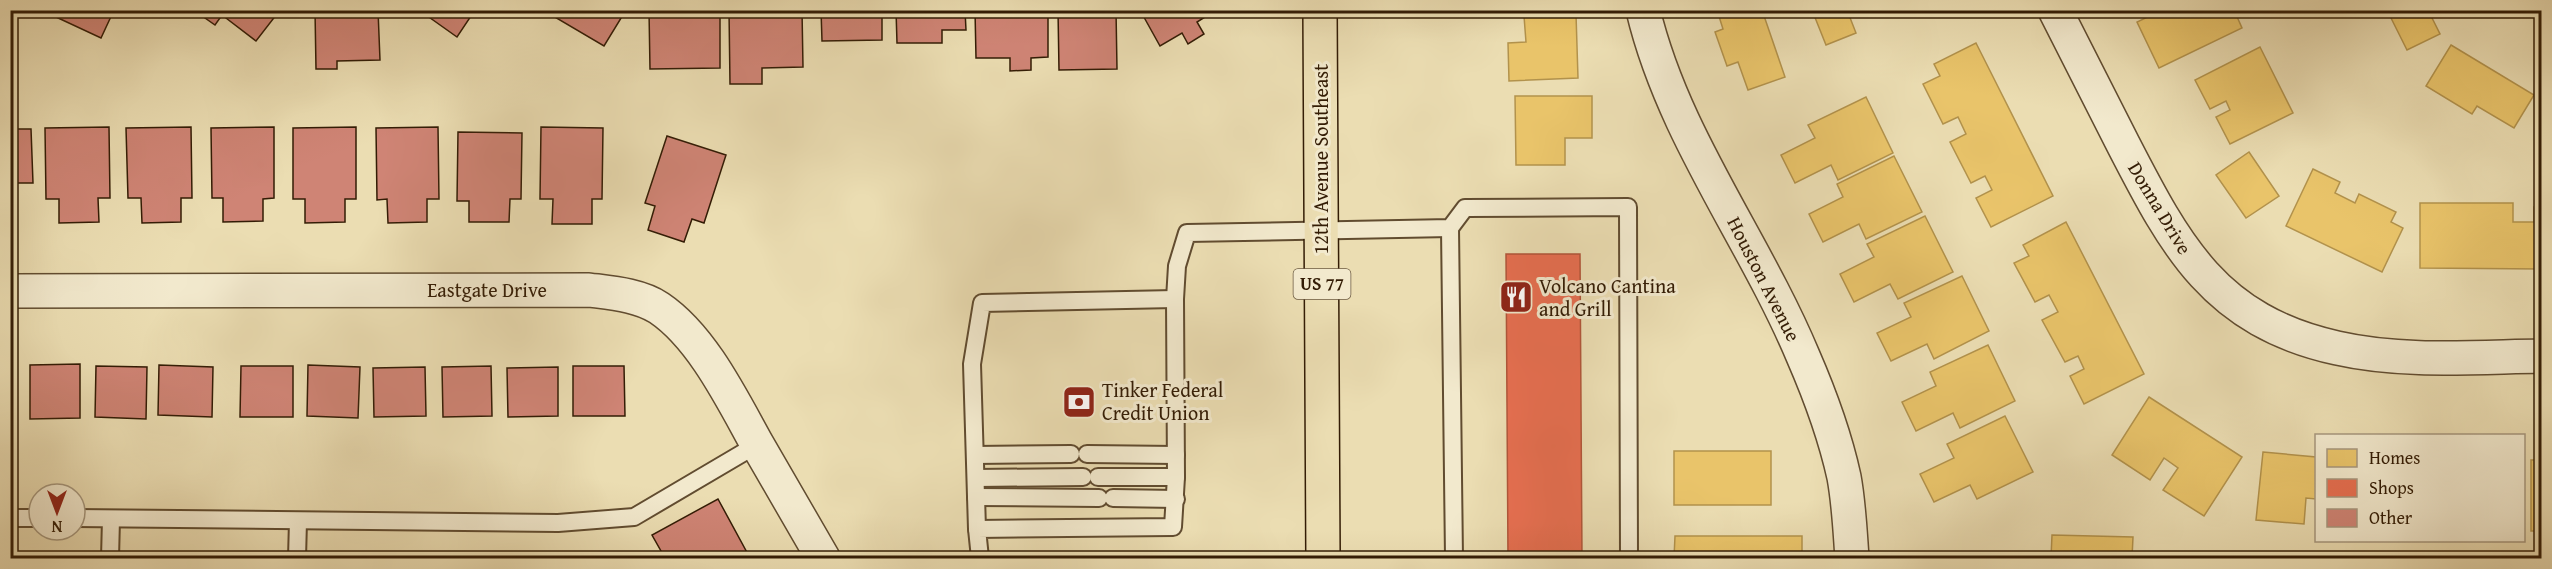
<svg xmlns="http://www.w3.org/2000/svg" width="2552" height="569" viewBox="0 0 2552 569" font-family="'Gentium Book Plus',serif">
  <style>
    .homes { fill: #e9c46a; stroke: #b2924c; stroke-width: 1.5 }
    .shops { fill: #e76f51; stroke: #b1563a; stroke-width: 1.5 }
    .building { fill: #cf8475; stroke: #331c05; stroke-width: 1.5 }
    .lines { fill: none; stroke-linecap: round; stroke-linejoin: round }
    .service-casing { stroke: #614c30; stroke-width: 20 }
    .minor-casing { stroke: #614c30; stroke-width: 36 }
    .primary-casing { stroke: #331c05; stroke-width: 36 }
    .service { stroke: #f2e9cd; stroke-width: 16 }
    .minor { stroke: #f2e9cd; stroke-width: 33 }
    .primary { stroke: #ebddb2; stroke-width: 33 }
    .labels { text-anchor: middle; stroke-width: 6; stroke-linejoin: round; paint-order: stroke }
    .shield { fill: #f2e9cd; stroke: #6c5a41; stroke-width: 1.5 }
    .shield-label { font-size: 18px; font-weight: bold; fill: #331c05 }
    .street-label { font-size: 20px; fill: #331c05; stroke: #f2e9cd }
    .poi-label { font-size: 20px; fill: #331c05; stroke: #f2e9cd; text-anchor: start }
  </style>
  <rect width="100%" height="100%" fill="#ebddb2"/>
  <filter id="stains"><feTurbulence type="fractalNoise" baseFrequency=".00333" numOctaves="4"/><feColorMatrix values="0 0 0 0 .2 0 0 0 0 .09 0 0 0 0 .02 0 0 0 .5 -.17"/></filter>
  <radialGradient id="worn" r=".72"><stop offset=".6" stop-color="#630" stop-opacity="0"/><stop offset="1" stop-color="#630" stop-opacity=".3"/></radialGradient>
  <!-- homes -->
  <g class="homes">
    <path d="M 1717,10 L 1762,10 L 1785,77 L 1748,90 L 1738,62 L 1727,66 L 1715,32 L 1723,29 Z"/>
    <path d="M 1812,10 L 1847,10 L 1856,33 L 1826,45 Z"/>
    <path d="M 2234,10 L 2242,28 L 2159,68 L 2137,22 L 2162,10 Z"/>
    <path d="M 2387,10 L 2428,10 L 2440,34 L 2407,50 Z"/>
    <path d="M 1576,14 L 1578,78 L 1509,81 L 1508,43 L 1526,42 L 1524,16 Z"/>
    <path d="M 1976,43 L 2053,196 L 1991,227 L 1976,198 L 1992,190 L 1985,176 L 1971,183 L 1950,142 L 1966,134 L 1958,117 L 1943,124 L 1923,84 L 1940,76 L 1934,64 Z"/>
    <path d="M 2451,45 L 2534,95 L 2514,128 L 2477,106 L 2472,114 L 2426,86 Z"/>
    <path d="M 2260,47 L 2293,113 L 2230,144 L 2216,117 L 2230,110 L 2226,101 L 2210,109 L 2195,80 Z"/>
    <path d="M 1515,96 L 1592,96 L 1592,138 L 1565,138 L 1565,165 L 1516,165 Z"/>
    <path d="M 1866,97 L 1893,153 L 1838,180 L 1831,165 L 1795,183 L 1781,155 L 1815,138 L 1808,125 Z"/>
    <path d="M 2249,152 L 2279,196 L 2246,218 L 2216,175 Z"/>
    <path d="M 1894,156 L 1922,212 L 1866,239 L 1859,224 L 1823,242 L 1809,214 L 1843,197 L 1837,184 Z"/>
    <path d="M 2313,169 L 2340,182 L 2335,193 L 2355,203 L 2359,194 L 2396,212 L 2391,222 L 2403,228 L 2382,272 L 2286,226 Z"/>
    <path d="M 2420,203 L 2513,203 L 2513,222 L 2534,222 L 2534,207 L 2542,207 L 2542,269 L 2420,268 Z"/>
    <path d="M 1925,216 L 1953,272 L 1898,299 L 1890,284 L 1854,302 L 1840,274 L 1874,257 L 1867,244 Z"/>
    <path d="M 2066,222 L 2144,374 L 2084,404 L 2070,376 L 2084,369 L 2078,356 L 2065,362 L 2042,320 L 2058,312 L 2049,295 L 2035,302 L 2014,263 L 2029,256 L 2023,245 Z"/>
    <path d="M 1962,276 L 1989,331 L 1934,359 L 1927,344 L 1891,361 L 1877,333 L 1911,317 L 1904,303 Z"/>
    <path d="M 1988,345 L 2015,401 L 1960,428 L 1953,413 L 1916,431 L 1902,402 L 1936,386 L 1930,372 Z"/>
    <path d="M 2149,397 L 2242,457 L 2204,516 L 2163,490 L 2178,468 L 2164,458 L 2150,480 L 2112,455 Z"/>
    <path d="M 2005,416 L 2033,472 L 1977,499 L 1970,485 L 1934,502 L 1920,474 L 1954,458 L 1947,444 Z"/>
    <rect x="1674" y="451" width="97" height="54"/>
    <path d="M 2263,452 L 2316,457 L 2316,499 L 2306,498 L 2304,524 L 2256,520 Z"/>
    <rect x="2531" y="460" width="11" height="71"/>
    <path d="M 2052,535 L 2133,537 L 2132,558 L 2051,558 Z"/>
    <path d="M 1675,536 L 1802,536 L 1802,558 L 1674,558 Z"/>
    <path d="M 1927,555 L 1977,556 L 1977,558 L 1927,558 Z"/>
  </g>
  <!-- shops -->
  <path class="shops" d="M 1506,254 L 1580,254 L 1582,558 L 1508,558 Z"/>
  <!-- building -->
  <g class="building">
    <path d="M 41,10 L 114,10 L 101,38 Z"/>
    <path d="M 200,10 L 280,10 L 256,41 L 222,15 L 215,25 L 198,13 Z"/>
    <path d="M 315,10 L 378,10 L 380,60 L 337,61 L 337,69 L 316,69 Z"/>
    <path d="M 419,10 L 475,10 L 457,37 Z"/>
    <path d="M 556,10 L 626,10 L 604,46 L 553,16 Z"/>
    <path d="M 649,10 L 720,10 L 720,68 L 650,69 Z"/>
    <path d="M 729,10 L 802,10 L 803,67 L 762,68 L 762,84 L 730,84 Z"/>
    <path d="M 821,10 L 882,10 L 882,40 L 822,41 Z"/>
    <path d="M 896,10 L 965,10 L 966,30 L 942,30 L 942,43 L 897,43 Z"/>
    <path d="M 975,10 L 1048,10 L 1048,57 L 1031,58 L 1031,70 L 1010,71 L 1010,58 L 976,58 Z"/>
    <path d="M 1058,10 L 1116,10 L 1117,69 L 1059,70 Z"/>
    <path d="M 1140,10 L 1212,10 L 1213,12 L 1197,22 L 1204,34 L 1188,44 L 1182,33 L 1160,46 Z"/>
    <path d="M 109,127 L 110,198 L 98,198 L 99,222 L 59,223 L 59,199 L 46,199 L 45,128 Z"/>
    <path d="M 191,127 L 192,198 L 181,198 L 181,222 L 142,223 L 141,198 L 128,198 L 126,128 Z"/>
    <path d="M 274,127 L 274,198 L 263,199 L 263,221 L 223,222 L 223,198 L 212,198 L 211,128 Z"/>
    <path d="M 356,127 L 356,199 L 345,199 L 345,222 L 305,223 L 305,199 L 293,199 L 293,128 Z"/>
    <path d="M 438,127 L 439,199 L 427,199 L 427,222 L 388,223 L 387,199 L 377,200 L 376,128 Z"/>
    <path d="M 541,127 L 603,128 L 602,199 L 592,199 L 592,224 L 552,224 L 553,199 L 540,199 Z"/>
    <path d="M 10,129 L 31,129 L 33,183 L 10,183 Z"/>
    <path d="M 458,132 L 522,133 L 521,199 L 510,199 L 509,222 L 469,222 L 469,201 L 457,201 Z"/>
    <path d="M 667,136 L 726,155 L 704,223 L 692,219 L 684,242 L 648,230 L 655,206 L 645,203 Z"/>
    <path d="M 80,364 L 80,418 L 30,419 L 30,365 Z"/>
    <path d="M 159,365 L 213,367 L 212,417 L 158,415 Z"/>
    <path d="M 308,365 L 360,367 L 358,418 L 307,416 Z"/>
    <path d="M 10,366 L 13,366 L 14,416 L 10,417 Z"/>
    <path d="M 96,366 L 147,367 L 146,419 L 95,417 Z"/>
    <path d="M 241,366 L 293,366 L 293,417 L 240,417 Z"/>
    <path d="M 491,366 L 492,416 L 443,417 L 442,367 Z"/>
    <path d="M 573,366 L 624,366 L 625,416 L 573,416 Z"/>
    <path d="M 425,367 L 426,416 L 374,417 L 373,368 Z"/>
    <path d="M 558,367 L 558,416 L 508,417 L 507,368 Z"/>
    <path d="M 718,499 L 750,558 L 665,558 L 652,535 Z"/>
    <path d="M 10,554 L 67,555 L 67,558 L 10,558 Z"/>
    <path d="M 339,554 L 409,555 L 409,558 L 339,558 Z"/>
  </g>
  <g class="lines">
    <defs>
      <g id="service">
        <path d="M 1450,228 L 1454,558"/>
        <path d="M 1087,454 L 1176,455"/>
        <path d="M 975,455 L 1071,454"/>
        <path d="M 1098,477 L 1176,477"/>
        <path d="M 976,478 L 1083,477"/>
        <path d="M 976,497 L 1099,498"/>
        <path d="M 1113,498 L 1176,499"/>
        <path d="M 10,518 L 39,518"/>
        <path d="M 75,518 L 558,523 L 634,517 L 758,444"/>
        <path d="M 977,529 L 972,364 L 982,303 L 1175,299"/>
        <path d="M 110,558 L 111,519"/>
        <path d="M 297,558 L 298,521"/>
        <path d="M 980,558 L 977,529 L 1173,527 L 1176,477 L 1175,299 L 1177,266 L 1187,233 L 1450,228 L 1465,208 L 1628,207 L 1629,558"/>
      </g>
      <g id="minor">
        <path d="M 1643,10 C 1673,136 1754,239 1803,356 C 1820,395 1835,436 1844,477 C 1849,504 1850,531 1852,558"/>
        <path d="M 2055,10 C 2078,55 2101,100 2123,144 C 2176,247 2215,321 2337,348 C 2403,363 2475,357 2542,356"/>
        <path d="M 10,291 L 589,290 C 612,293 639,295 659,308 C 702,337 732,399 757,444 C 779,482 801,520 823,558"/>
      </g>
      <path id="primary" d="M 1320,10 L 1323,558"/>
    </defs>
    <!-- service casing -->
    <use href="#service" class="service-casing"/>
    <!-- minor casing -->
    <use href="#minor" class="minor-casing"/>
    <!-- primary casing -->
    <use href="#primary" class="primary-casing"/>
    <!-- service -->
    <use href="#service" class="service"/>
    <!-- minor -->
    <use href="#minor" class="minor"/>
    <!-- primary -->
    <use href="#primary" class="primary"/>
  </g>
  <!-- icons -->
  <defs>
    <symbol id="restaurant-square" viewBox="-11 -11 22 22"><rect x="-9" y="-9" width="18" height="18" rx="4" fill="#8f2418" stroke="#f2e9cd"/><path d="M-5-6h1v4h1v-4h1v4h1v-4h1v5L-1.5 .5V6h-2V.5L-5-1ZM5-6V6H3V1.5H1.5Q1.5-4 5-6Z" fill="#fff"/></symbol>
    <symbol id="bank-square" viewBox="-11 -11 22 22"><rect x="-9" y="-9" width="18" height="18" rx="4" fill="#8f2418" stroke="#f2e9cd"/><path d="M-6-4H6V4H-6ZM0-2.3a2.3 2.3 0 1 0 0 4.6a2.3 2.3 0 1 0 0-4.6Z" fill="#fff"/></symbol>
  </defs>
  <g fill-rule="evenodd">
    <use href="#restaurant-square" x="1497" y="278" width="38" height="38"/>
    <use href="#bank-square" x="1060" y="383" width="38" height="38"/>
  </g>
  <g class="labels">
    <!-- shield labels -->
    <rect class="shield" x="1293.5" y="269" width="57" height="30" rx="4.5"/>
    <g class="shield-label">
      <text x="1322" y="290">US 77</text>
    </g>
    <!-- street labels -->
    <g class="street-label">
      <text transform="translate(1321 159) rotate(-90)" y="7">12th Avenue Southeast</text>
      <text transform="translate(2160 208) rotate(59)" y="7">Donna Drive</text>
      <text transform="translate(1764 279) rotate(63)" y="7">Houston Avenue</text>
      <text x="487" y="297">Eastgate Drive</text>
    </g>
    <!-- poi labels -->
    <g class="poi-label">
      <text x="1539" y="293">Volcano Cantina<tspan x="1539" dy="23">and Grill</tspan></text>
      <text x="1102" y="397">Tinker Federal<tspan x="1102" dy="23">Credit Union</tspan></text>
    </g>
  </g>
  <!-- margin -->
  <rect width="2552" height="569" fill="none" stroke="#ebddb2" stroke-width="36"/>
  <rect x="12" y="12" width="2528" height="545" fill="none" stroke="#331c05" stroke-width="3"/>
  <rect x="18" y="18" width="2516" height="533" fill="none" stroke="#331c05" stroke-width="1.5"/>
  <!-- legend -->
  <rect x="2315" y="434" width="210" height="108" fill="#f2e9cd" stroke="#a6977d" stroke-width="1.5"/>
  <rect x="2327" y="449" width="30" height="18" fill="#e9c46a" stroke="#a6977d" stroke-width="1.5"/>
  <text x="2369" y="464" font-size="18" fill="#331c05">Homes</text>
  <rect x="2327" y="479" width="30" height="18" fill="#e76f51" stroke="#a6977d" stroke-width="1.5"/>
  <text x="2369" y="494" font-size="18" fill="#331c05">Shops</text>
  <rect x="2327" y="509" width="30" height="18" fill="#cf8475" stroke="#a6977d" stroke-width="1.5"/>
  <text x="2369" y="524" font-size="18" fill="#331c05">Other</text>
  <!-- north arrow -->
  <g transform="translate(57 512) rotate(180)"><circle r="28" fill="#f2e9cd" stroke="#a6977d" stroke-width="1.5"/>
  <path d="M0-4.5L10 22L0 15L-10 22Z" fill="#8f2418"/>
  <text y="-9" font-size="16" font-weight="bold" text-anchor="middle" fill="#331c05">N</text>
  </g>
  <rect width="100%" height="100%" filter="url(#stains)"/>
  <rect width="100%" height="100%" fill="url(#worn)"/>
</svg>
